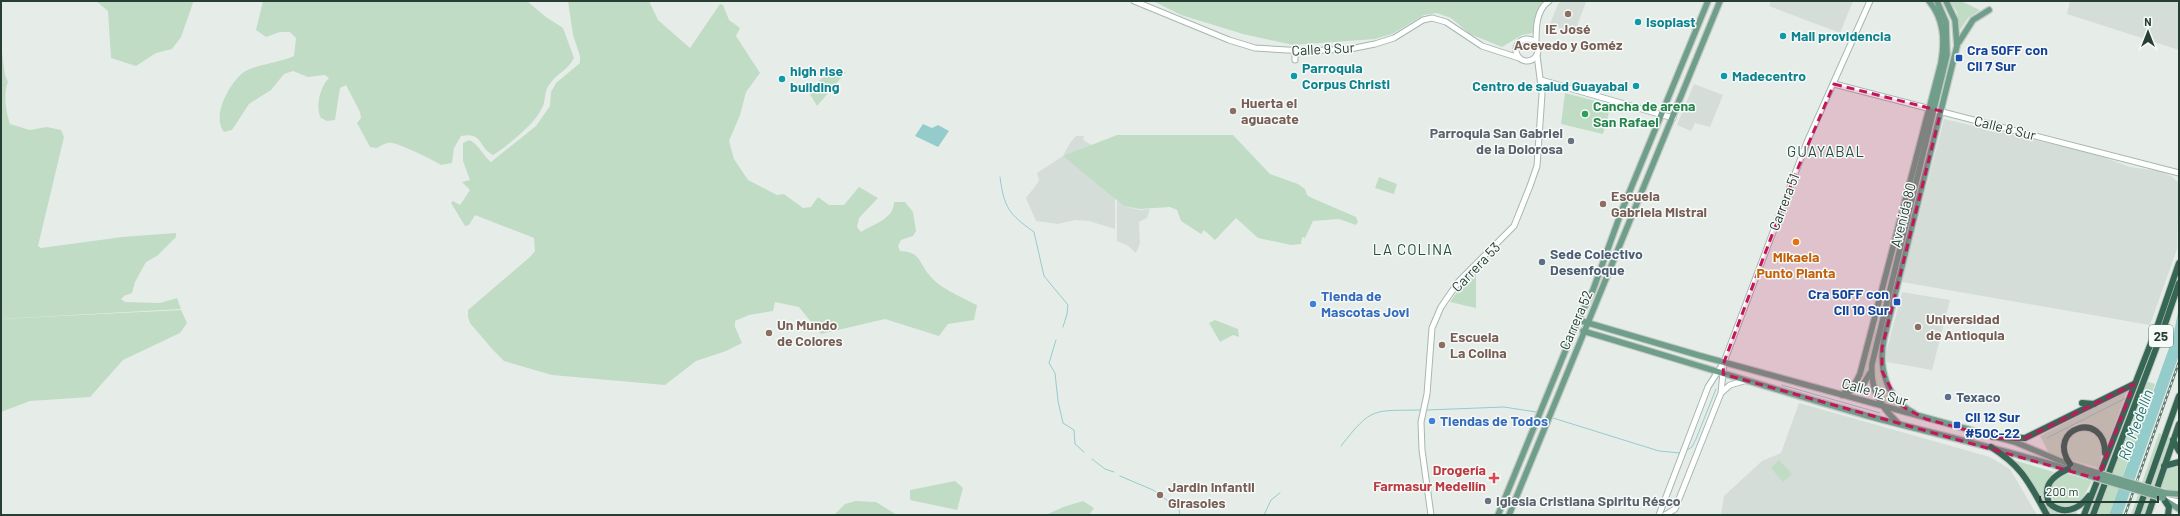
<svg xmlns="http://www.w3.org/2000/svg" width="2180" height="516" viewBox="0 0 2180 516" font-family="Barlow,sans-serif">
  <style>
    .built { fill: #d4ddd8 }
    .green { fill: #c1dcc4 }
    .water { fill: #94cccb }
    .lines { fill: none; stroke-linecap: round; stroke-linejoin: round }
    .stream { stroke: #94cccb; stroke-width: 1 }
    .secondary-casing { stroke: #a5b8af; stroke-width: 7 }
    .primary-casing { stroke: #c3c9c6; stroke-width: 8 }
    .highway-casing { stroke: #c3c9c6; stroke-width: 8 }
    .secondary { stroke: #fff; stroke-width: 5 }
    .primary { stroke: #6f9e8a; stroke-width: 5.5 }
    .highway { stroke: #356754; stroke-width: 6 }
    .rail-casing { stroke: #61796f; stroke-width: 2.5 }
    .rail { stroke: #f6faf8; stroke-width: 1; stroke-dasharray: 3; stroke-linecap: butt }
    .primary-bridge-casing { stroke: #c3c9c6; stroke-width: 8; stroke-linecap: butt }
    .primary-bridge { stroke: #6f9e8a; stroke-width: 5.5 }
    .marked { fill: #c2185b; fill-opacity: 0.2; stroke: #c2185b; stroke-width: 3; stroke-dasharray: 8 5; stroke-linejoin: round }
    .education-dot { fill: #8d6e63; stroke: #f6faf8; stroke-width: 1.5 }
    .culture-dot { fill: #0f9aa8; stroke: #f6faf8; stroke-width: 1.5 }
    .transit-dot { fill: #1a4fb4; stroke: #f6faf8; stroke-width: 1.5 }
    .leisure-dot { fill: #2e9e5b; stroke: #f6faf8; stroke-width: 1.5 }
    .worship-dot { fill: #6b7280; stroke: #f6faf8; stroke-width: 1.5 }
    .food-dot { fill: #e8710a; stroke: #f6faf8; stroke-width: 1.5 }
    .service-dot { fill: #5c6f8a; stroke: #f6faf8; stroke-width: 1.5 }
    .shop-dot { fill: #3f7fe0; stroke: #f6faf8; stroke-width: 1.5 }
    .health-dot { fill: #e0444e; stroke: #f6faf8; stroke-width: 1.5 }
    .labels { text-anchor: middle; stroke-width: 3; stroke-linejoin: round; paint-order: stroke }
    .shield { fill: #f6faf8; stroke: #65766f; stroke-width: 1 }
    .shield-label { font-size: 13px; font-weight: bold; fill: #273e34 }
    .culture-label { font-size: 14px; font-weight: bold; fill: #0d838f; stroke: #f6faf8; text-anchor: start }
    .education-label { font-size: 14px; font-weight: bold; fill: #785e54; stroke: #f6faf8; text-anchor: start }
    .street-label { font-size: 14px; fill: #273e34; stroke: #f6faf8 }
    .transit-label { font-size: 14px; font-weight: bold; fill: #164399; stroke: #f6faf8; text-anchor: start }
    .leisure-label { font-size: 14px; font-weight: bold; fill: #27864d; stroke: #f6faf8; text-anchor: start }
    .worship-label { font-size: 14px; font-weight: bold; fill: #5b616d; stroke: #f6faf8; text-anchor: end }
    .service-label { font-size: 14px; font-weight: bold; fill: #4e5e75; stroke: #f6faf8; text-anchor: start }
    .food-label { font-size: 14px; font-weight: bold; fill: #c56008; stroke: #f6faf8 }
    .shop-label { font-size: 14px; font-weight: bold; fill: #366cbe; stroke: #f6faf8; text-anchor: start }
    .health-label { font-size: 14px; font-weight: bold; fill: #be3a42; stroke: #f6faf8; text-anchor: end }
    .neighbourhood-label { font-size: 15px; letter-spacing: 1px; fill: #244e3d; stroke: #f6faf8 }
    .water-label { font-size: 15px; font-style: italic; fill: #267474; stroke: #f6faf8 }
  </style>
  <rect width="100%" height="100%" fill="#e6ede9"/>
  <!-- built -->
  <g class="built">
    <path d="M 1561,1 L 1586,2 L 1574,34 L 1550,24 L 1558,4 Z"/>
    <path d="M 1771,1 L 1853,1 L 1840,33 L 1769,6 Z"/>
    <path d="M 2070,1 L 2179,1 L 2179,50 L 2067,14 Z"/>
    <path d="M 1694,84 L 1723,95 L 1710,127 L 1695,123 L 1691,131 L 1677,125 Z"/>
    <path d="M 1944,119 L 2092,153 L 2130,167 L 2159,171 L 2171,176 L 2179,183 L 2177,249 L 2150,325 L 1902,282 Z"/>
    <path d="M 1076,136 L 1084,136 L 1083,140 L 1097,148 L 1091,179 L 1098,184 L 1115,185 L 1115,229 L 1089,221 L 1075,220 L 1058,224 L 1036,221 L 1026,198 L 1037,184 L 1039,180 L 1037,173 L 1063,156 L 1070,143 Z"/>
    <path d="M 1117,200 L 1124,206 L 1140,210 L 1150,209 L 1147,218 L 1139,222 L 1140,243 L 1136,253 L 1127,245 L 1117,241 Z"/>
    <path d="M 1902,292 L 1950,300 L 1932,370 L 1887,362 L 1886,353 Z"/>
    <path d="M 1799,403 L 1990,457 L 2010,469 L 2037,515 L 1721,515 L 1724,496 L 1762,461 L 1781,453 Z"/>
  </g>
  <!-- green -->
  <g class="green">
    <path d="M 96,1 L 192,1 L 193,3 L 181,37 L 172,49 L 156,53 L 136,66 L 111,58 L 108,11 Z"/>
    <path d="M 263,1 L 527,1 L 546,17 L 563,28 L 574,58 C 568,70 556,74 549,85 C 544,91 546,101 542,108 C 535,124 507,146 493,155 C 478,148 484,132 461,136 L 454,148 L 452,163 L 441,165 C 436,161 398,143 392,143 C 386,142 381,146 377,148 L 370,147 L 357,123 L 361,118 L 360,112 L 346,85 L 340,88 L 335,120 L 327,121 L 321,118 C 315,108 320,86 329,78 L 325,75 L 308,77 L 293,71 L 284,74 L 271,90 L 249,104 L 232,130 L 224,132 C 211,116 230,82 244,72 C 251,66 282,62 294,56 L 296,38 L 290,32 L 280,32 L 266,37 L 256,30 Z"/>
    <path d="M 568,1 L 649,1 L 658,20 L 690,48 L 720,4 L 723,5 L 729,20 L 740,28 L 736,36 L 760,73 L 746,92 L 740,115 L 729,141 L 734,159 L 748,180 L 777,195 L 784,194 L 803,208 L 811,207 L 818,197 L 829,205 L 844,205 L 859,187 L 878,198 L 859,218 L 857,227 L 861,232 C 873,224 894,219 894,202 L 905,202 L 913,212 L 916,231 L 913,236 L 901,240 L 898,246 L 900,251 C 922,252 918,263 931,277 C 940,288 963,298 977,305 L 974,320 L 948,324 L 939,336 L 885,319 L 821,334 L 799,307 L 775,302 L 773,311 L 749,315 L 735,321 L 735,327 L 742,343 L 726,351 L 696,361 L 665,385 L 552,375 L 504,361 L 493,350 L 470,323 L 468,317 L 468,310 L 530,257 L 535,251 L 534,238 L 475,215 L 469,225 L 465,226 L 451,203 L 453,201 L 460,205 L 470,190 L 462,182 L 470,180 L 463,161 L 463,143 L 469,140 C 479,144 483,156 491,162 L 536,126 L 550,106 L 551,92 L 556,83 L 580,63 L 580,56 L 573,35 Z"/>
    <path d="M 1153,1 L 1548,1 L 1538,13 L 1533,33 L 1522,35 L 1502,47 L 1470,34 L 1451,18 L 1437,13 L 1424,15 L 1392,34 L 1375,39 L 1293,45 L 1243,34 L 1181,15 Z"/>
    <path d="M 1950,1 L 1961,1 L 1980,10 L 1968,18 L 1960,30 L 1957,12 Z"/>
    <path d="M 1,45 L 5,75 L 8,82 C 3,93 6,112 10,124 L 30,130 L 47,127 L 61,130 L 64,137 L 38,246 L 41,248 L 122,237 L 176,233 L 176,237 L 157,256 L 146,262 L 135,282 L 132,293 L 124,296 L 121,299 L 125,302 L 160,303 L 177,298 L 181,309 L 1,319 Z"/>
    <path d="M 846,72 L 817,106 L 810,94 C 820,77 825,73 846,72 Z"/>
    <path d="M 1565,93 L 1611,105 L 1603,134 L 1561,124 Z"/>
    <path d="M 1117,135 L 1233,135 L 1270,174 L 1298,184 L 1305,189 L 1307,195 L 1312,198 L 1356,217 L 1358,222 L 1356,225 L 1339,219 L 1313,221 L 1305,238 L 1302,237 L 1301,244 L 1291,245 L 1258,238 L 1236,218 L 1215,240 L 1204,230 L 1201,234 L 1181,221 L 1177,210 L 1170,207 L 1140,209 L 1124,206 L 1063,156 Z"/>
    <path d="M 1379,177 L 1397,184 L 1394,194 L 1375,188 Z"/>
    <path d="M 1474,271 L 1476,274 L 1476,308 L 1450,302 L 1468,276 Z"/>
    <path d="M 181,310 L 187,323 L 180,333 L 123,360 L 90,397 L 30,401 L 1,412 L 1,319 Z"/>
    <path d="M 1215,320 L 1238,329 L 1239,337 L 1233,335 L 1220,342 L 1209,323 Z"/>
    <path d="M 1882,327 L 1884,328 C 1876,359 1880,386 1903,409 L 1885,406 C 1869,372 1875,362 1882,327 Z"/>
    <path d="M 1874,329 L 1877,330 C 1874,344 1871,381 1855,386 L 1864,373 Z"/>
    <path d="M 2140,377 L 2142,378 L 2091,515 L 2088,515 Z"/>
    <path d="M 2145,381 L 2155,384 L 2109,515 L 2095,515 Z"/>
    <path d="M 2127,391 L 2107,445 C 2096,407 2055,422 2063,458 L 2049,453 L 2040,436 Z"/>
    <path d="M 2085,430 C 2103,433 2105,454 2098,468 L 2072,460 C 2064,446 2068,432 2085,430 Z"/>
    <path d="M 2159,433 L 2163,435 L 2135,515 L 2131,515 Z"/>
    <path d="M 2168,437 L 2171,438 L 2144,515 L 2141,515 Z"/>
    <path d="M 1779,460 L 1792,474 L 1783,482 L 1771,468 Z"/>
    <path d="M 2014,460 L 2054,472 C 2043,482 2041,490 2047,505 L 2059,514 L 2077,512 L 2076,515 L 2050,515 L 2027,474 Z"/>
    <path d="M 2179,464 L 2179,492 L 2159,487 L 2166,468 Z"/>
    <path d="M 2065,473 L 2092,481 C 2084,496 2078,509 2058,506 L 2050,496 L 2052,483 Z"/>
    <path d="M 955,481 L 963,488 L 957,510 L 910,500 L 910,490 Z"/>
    <path d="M 856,501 L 876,502 L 897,515 L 834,515 L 845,504 Z"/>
    <path d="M 1083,501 L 1094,508 L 1089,515 L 1046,515 L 1063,507 Z"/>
  </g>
  <!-- water -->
  <g class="water">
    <path d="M 923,124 L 932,128 L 938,125 L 949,131 L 938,147 L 915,136 Z"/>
    <path d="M 2179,307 L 2179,355 L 2122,515 L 2109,515 L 2173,337 Z"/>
  </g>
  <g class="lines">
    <!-- stream -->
    <g class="stream">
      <path d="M 1000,177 C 1004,208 1009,214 1034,232 L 1044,276 L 1068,305 L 1067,314 L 1063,327"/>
      <path d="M 1056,340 L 1049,363 L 1055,373 L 1058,401 L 1063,423 L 1074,430 L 1075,444 L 1084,452"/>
      <path d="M 1782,385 L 1880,413"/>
      <path d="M 1427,410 L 1504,407 L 1536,412"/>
      <path d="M 1553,418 L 1659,451 L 1680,453"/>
      <path d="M 2047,438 L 2126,398"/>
      <path d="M 1341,446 C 1372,406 1373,411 1421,410"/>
      <path d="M 1687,450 L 1692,447 L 1696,439 L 1716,389"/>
      <path d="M 1092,459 L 1105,469 L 1114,472"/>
      <path d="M 1120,476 L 1153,490 L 1179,509 L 1180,515"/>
      <path d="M 1264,515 L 1271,500 L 1280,493"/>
    </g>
    <defs>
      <g id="secondary">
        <path d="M 1134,1 L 1229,40 L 1255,48 L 1305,51 L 1350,49 L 1375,44 L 1394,38 L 1423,20 L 1432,18 L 1446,22 L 1482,46 L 1519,58"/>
        <circle cx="1527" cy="50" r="11"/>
        <path d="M 1536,43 C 1536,28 1536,10 1549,1"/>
        <path d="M 1295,51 L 1295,60"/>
        <path d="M 1541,80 L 1673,118"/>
        <path d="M 1834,84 L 2179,173"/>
        <path d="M 1722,392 L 1730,385 L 1744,381"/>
        <path d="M 2164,499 L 2179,502"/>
        <path d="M 1431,515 L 1422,450 L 1421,422 L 1427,394 L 1432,328 L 1441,307 L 1459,281 L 1514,226 L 1530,186 L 1537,166 L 1542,94 L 1537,55"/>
        <path d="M 1659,515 L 1708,387 L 1724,362 L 1807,142 L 1870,1"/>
        <path d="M 1665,515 L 1675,509 L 1721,393 L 1724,362"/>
      </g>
      <g id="primary">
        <path d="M 1959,42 L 1973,20 L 1989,10"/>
        <path d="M 1578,320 L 1701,356 L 2015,442 L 2058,460 L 2091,471"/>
        <path d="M 1583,331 C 1678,359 1772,389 1868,416 C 1942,436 2017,452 2090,476"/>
        <path d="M 1846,393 L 1863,385 L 1870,373"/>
        <path d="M 1842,395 L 1856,382 L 1860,374 L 1941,63 C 1945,40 1944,19 1929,1"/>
        <path d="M 1914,413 C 1886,399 1878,367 1884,339 L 1957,46 L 1955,20 L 1946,1"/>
        <path d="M 1898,423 C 1880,406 1870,389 1872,364 L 1947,55 L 1946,22 L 1937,1"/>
        <path d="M 2165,493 L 2179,494"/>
        <path d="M 2165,500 L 2179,509"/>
        <path d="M 1498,515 L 1578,320 L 1593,290 L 1622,210 L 1708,1"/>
        <path d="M 1509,515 L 1720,1"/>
      </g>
      <g id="highway">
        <path d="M 2082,403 L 2094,404"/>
        <path d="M 1993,437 L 2025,438 L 2134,384"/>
        <path d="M 2173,440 L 2179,451"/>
        <path d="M 1991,447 C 2023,467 2029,483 2047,515"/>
        <path d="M 2070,464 C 2045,428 2105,409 2105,453"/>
        <path d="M 2164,466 L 2179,462"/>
        <path d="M 2068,469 C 2053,476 2042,485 2049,503 C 2063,516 2078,510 2089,496"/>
        <path d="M 2163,498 L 2169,507 L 2168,515"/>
        <path d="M 2084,515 L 2156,330 L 2179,263"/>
        <path d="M 2093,515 L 2163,330 L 2179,283"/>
        <path d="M 2137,515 L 2179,396"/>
        <path d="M 2148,515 L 2179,424"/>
      </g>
    </defs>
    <!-- secondary casing -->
    <use href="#secondary" class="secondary-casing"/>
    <!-- primary casing -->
    <use href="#primary" class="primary-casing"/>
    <!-- highway casing -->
    <use href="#highway" class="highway-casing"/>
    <!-- secondary -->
    <use href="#secondary" class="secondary"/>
    <!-- primary -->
    <use href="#primary" class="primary"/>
    <!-- highway -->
    <use href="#highway" class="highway"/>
    <defs>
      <path id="rail" d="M 2125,515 L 2179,362"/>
    </defs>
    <!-- rail casing -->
    <use href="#rail" class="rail-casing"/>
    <!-- rail -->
    <use href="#rail" class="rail"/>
    <defs>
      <g id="primary-bridge">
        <path d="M 2091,471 L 2165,493"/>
        <path d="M 2090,476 L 2163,498"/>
      </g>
    </defs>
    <!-- primary-bridge casing -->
    <use href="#primary-bridge" class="primary-bridge-casing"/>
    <!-- primary-bridge -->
    <use href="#primary-bridge" class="primary-bridge"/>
  </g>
  <!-- marked area -->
  <path class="marked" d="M 1834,84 L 1941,111 L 1882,348 L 1882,371 L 1895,397 L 1905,408 L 1926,419 L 1993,437 L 2016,439 L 2025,438 L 2134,384 L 2098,479 L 1723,374 L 1724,362 L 1792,182 Z"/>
  <!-- markers -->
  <g class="education-dot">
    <circle cx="1568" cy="14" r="4"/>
    <circle cx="1233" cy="111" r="4"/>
    <circle cx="1603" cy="204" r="4"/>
    <circle cx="1918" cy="327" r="4"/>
    <circle cx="769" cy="333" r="4"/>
    <circle cx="1442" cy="345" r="4"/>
    <circle cx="1160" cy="495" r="4"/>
  </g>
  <g class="culture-dot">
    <circle cx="1638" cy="22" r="4"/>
    <circle cx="1783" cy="36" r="4"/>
    <circle cx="1294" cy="76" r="4"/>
    <circle cx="1724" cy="76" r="4"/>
    <circle cx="782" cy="79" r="4"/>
    <circle cx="1636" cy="86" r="4"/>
  </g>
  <g class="transit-dot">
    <rect x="1955" y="54" width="8" height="8" rx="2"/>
    <rect x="1893" y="298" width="8" height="8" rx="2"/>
    <rect x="1953" y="421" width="8" height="8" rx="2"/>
  </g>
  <circle class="leisure-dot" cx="1585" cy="114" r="4"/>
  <g class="worship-dot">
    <circle cx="1571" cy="141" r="4"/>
    <circle cx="1488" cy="501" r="4"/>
  </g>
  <circle class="food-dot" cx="1796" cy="242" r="4"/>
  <g class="service-dot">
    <circle cx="1542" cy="262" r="4"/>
    <circle cx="1948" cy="397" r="4"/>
  </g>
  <g class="shop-dot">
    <circle cx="1313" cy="304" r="4"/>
    <circle cx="1432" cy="421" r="4"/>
  </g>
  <path class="health-dot" d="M1492 472h4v4h4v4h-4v4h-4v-4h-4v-4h4z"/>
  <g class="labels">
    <!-- shield labels -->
    <rect class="shield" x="2149" y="325" width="24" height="22" rx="3"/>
    <g class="shield-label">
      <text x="2161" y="341">25</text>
    </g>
    <!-- culture labels -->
    <g class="culture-label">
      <text x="1646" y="27">Isoplast</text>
      <text x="1791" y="41">Mall providencia</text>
      <text x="1302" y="73">Parroquia<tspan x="1302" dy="16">Corpus Christi</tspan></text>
      <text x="790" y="76">high rise<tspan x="790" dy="16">building</tspan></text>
      <text x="1732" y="81">Madecentro</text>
      <text x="1628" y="91" text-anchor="end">Centro de salud Guayabal</text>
    </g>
    <!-- education labels -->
    <g class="education-label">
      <text x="1568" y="34" text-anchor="middle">IE José<tspan x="1568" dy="16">Acevedo y Goméz</tspan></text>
      <text x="1241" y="108">Huerta el<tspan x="1241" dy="16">aguacate</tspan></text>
      <text x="1611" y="201">Escuela<tspan x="1611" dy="16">Gabriela Mistral</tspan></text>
      <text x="1926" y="324">Universidad<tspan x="1926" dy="16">de Antioquia</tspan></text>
      <text x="777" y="330">Un Mundo<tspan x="777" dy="16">de Colores</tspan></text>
      <text x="1450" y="342">Escuela<tspan x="1450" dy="16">La Colina</tspan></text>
      <text x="1168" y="492">Jardin Infantil<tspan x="1168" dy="16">Girasoles</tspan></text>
    </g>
    <!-- street labels -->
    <g class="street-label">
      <text transform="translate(1323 49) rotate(-3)" y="5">Calle 9 Sur</text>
      <text transform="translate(2005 128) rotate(14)" y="5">Calle 8 Sur</text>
      <text transform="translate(1784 202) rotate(-69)" y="5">Carrera 51</text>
      <text transform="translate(1903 215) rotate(-76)" y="5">Avenida 80</text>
      <text transform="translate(1476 267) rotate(-46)" y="5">Carrera 53</text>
      <text transform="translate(1576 320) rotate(-67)" y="5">Carrera 52</text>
      <text transform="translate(1875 392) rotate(16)" y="5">Calle 12 Sur</text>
    </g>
    <!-- transit labels -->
    <g class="transit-label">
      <text x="1967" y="55">Cra 50FF con<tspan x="1967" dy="16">Cll 7 Sur</tspan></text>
      <text x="1889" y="299" text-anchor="end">Cra 50FF con<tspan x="1889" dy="16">Cll 10 Sur</tspan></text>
      <text x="1965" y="422">Cll 12 Sur<tspan x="1965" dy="16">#50C-22</tspan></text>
    </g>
    <!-- leisure labels -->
    <g class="leisure-label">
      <text x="1593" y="111">Cancha de arena<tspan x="1593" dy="16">San Rafael</tspan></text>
    </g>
    <!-- worship labels -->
    <g class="worship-label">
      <text x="1563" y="138">Parroquia San Gabriel<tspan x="1563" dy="16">de la Dolorosa</tspan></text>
      <text x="1496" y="506" text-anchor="start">Iglesia Cristiana Spiritu Résco</text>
    </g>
    <!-- service labels -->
    <g class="service-label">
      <text x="1550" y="259">Sede Colectivo<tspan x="1550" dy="16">Desenfoque</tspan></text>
      <text x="1956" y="402">Texaco</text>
    </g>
    <!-- food labels -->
    <g class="food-label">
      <text x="1796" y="262">Mikaela<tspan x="1796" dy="16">Punto Planta</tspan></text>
    </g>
    <!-- shop labels -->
    <g class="shop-label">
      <text x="1321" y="301">Tienda de<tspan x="1321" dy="16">Mascotas Jovi</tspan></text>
      <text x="1440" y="426">Tiendas de Todos</text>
    </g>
    <!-- health labels -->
    <g class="health-label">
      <text x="1486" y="475">Drogería<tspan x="1486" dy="16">Farmasur Medellín</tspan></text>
    </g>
    <!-- neighbourhood labels -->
    <g class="neighbourhood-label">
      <text x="1826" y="157">GUAYABAL</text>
      <text x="1413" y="255">LA COLINA</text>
    </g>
    <!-- water labels -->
    <g class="water-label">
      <text transform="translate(2136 425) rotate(-70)" y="5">Río Medellín</text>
    </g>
  </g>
  <!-- border -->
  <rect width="2180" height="516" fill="none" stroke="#273e34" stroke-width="4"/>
  <!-- north arrow -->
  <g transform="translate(2148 32)" stroke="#f6faf8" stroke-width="3" paint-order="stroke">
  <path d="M0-3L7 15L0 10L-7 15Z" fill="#273e34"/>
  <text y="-6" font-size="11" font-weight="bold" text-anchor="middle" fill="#273e34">N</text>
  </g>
  <!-- scale -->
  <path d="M2040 496v6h118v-6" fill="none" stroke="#273e34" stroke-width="2"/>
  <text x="2046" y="496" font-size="12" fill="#273e34" stroke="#f6faf8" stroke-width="3" paint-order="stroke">200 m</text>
</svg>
